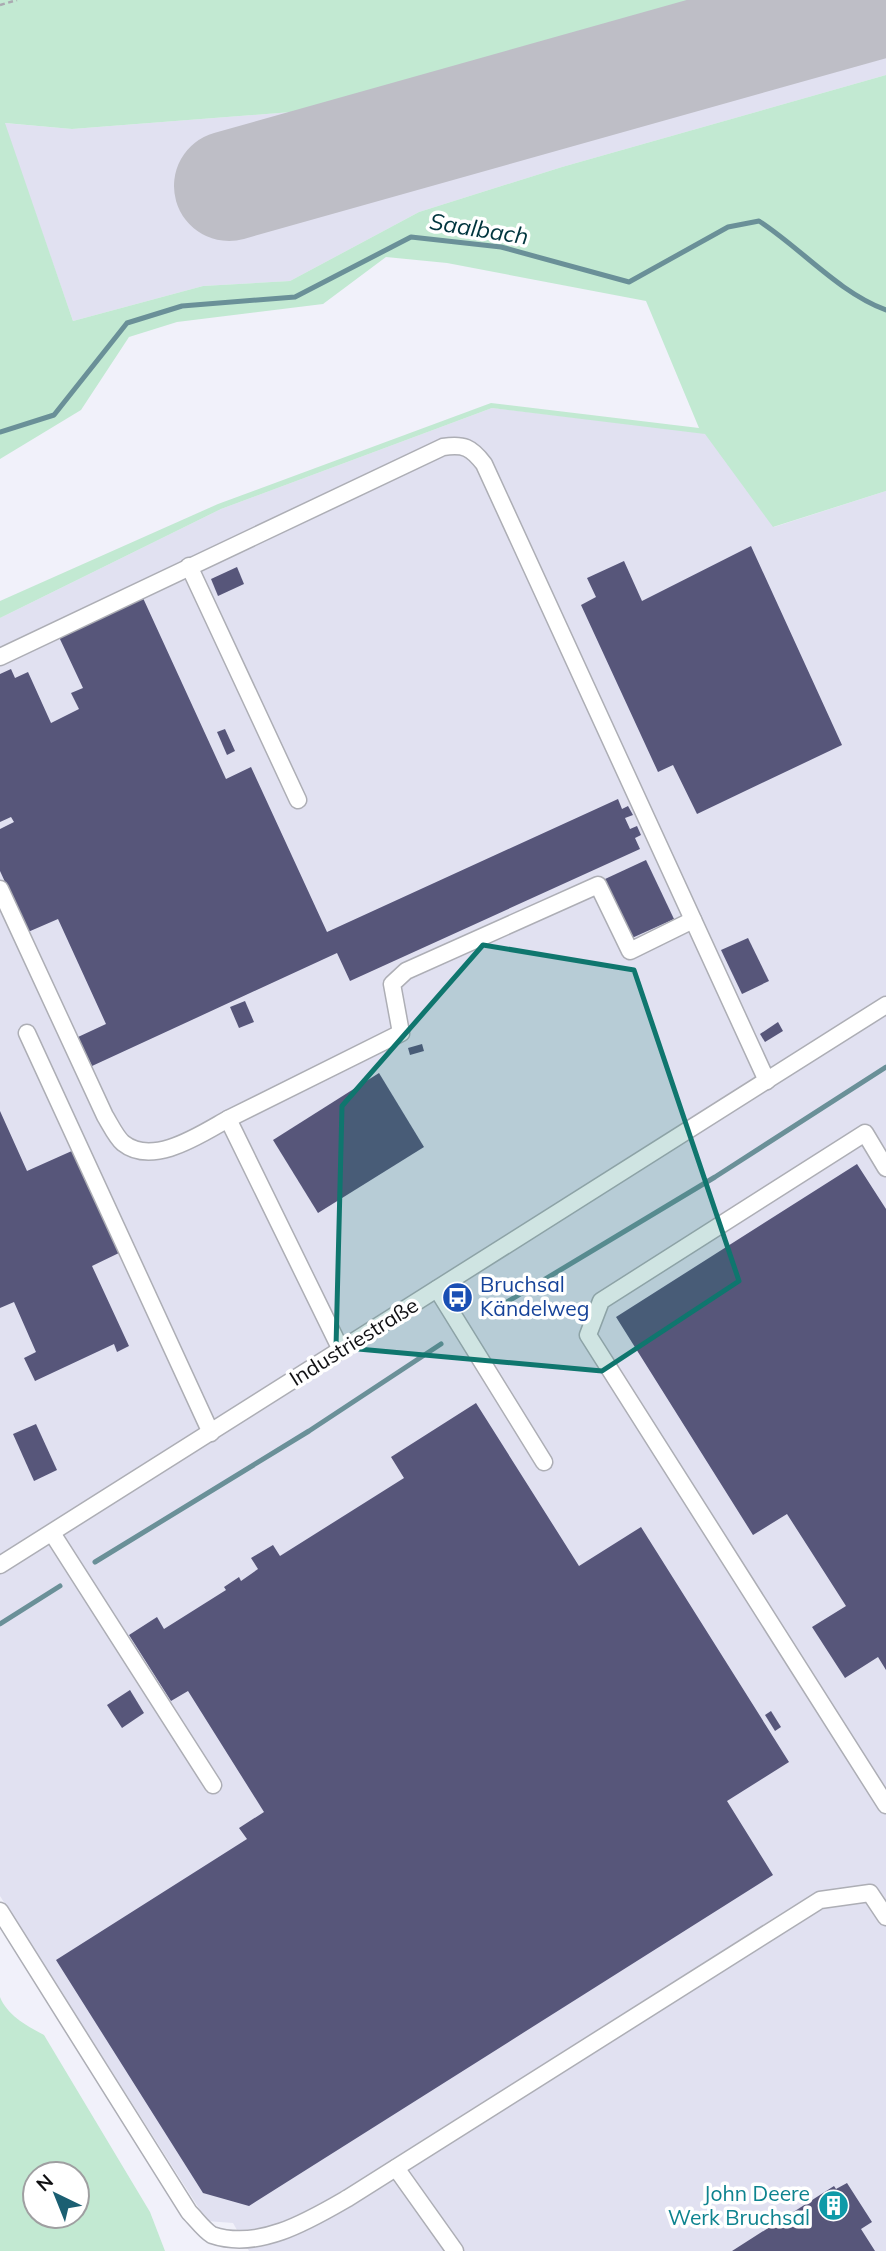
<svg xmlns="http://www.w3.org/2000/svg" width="886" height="2251" viewBox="0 0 886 2251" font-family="Mulish,sans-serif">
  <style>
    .built { fill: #e1e1f1 }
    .green { fill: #c2e9d2; fill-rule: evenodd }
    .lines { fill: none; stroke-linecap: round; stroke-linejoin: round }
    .stream { stroke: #6a9098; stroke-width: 5 }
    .runway { stroke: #bebec6; stroke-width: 110 }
    .building { fill: #57567a }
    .minor-casing { stroke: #adaeb5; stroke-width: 19 }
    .path { stroke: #aaaab1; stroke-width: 2.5; stroke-dasharray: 5 3.5; stroke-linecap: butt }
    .minor { stroke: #fff; stroke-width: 16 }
    .marked { fill: #0f766e; fill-opacity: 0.2; stroke: #0f766e; stroke-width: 5; stroke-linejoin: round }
    .labels { text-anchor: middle; stroke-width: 7; stroke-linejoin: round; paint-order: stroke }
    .transit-label { font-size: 21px; fill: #164399; stroke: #fff; text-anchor: start }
    .street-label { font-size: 21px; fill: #101013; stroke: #fff }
    .culture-label { font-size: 21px; fill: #0d838f; stroke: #fff; text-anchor: end }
    .water-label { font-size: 23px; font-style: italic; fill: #00353e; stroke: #fff }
  </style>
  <rect width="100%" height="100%" fill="#f1f1fa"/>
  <!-- built -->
  <g class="built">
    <path d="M 696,0 L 886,0 L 886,75 L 562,167 L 419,212 L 290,281 L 203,286 L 73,321 L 4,123 L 72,129 L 317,110 Z"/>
    <path d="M 492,408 L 706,433 L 774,527 L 886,491 L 886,2251 L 249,2251 L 233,2223 L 207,2221 L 0,1896 L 0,618 L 221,509 Z"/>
  </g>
  <!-- green -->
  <g class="green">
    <path d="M 0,0 L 696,0 L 317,110 L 72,129 L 5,123 L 73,321 L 203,286 L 290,281 L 419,212 L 562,167 L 886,75 L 886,491 L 773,527 L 705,434 L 492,408 L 221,509 L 0,618 L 0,601 L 218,504 L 491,403 L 699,428 L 646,301 L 447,263 L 386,257 L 323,304 L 177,322 L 129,337 L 81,410 L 0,459 Z"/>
    <path d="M 0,1997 C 7,2015 27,2026 44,2035 L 150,2212 L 165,2251 L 0,2251 ZM 77,2174 L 77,2216 L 35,2216 L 35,2174 Z"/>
  </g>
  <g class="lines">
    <!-- stream -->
    <g class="stream">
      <path d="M 0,432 L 54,415 L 127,323 L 182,306 L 295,297 L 411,237 L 501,247 L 629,282 L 728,227 L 759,221 C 802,249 838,292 886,310"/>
      <path d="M 482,1317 L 715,1177 L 886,1067"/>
      <path d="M 95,1562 L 309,1431 L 441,1344"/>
      <path d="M 0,1624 L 60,1586"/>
    </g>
    <!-- runway -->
    <path class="runway" d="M 229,186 L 886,1"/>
  </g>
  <!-- building -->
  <g class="building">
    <path d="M 751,546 L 842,745 L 697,814 L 673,765 L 658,772 L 581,605 L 596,597 L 587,578 L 624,561 L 642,601 Z"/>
    <path d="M 237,567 L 244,584 L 218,596 L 211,579 Z"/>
    <path d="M 143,598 L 226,779 L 251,767 L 327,932 L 618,799 L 622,809 L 628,806 L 633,815 L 625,818 L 630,829 L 637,826 L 641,835 L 635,838 L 640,849 L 350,981 L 337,953 L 92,1066 L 78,1037 L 106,1024 L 58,919 L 28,932 L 0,871 L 0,829 L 14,822 L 11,817 L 0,822 L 0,674 L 11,669 L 15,678 L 28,672 L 51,723 L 79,709 L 71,693 L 83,688 L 59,637 Z"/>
    <path d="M 225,729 L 235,751 L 227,755 L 217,732 Z"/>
    <path d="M 646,860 L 674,919 L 632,938 L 605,879 Z"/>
    <path d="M 748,938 L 769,981 L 742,994 L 721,950 Z"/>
    <path d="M 245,1001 L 254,1022 L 239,1028 L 230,1007 Z"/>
    <path d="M 778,1022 L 783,1031 L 765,1042 L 760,1034 Z"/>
    <path d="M 422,1044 L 424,1051 L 410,1055 L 408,1048 Z"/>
    <path d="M 379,1073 L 424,1147 L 318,1213 L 273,1140 Z"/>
    <path d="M 0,1111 L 27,1171 L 74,1150 L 121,1252 L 92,1266 L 129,1346 L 117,1352 L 114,1344 L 35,1381 L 24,1358 L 36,1352 L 14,1302 L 0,1308 Z"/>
    <path d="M 857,1164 L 886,1209 L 886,1670 L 878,1657 L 845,1678 L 812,1627 L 846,1606 L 787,1514 L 753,1535 L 616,1317 Z"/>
    <path d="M 476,1403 L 579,1566 L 641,1527 L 789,1762 L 727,1801 L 773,1875 L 249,2206 L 203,2193 L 56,1960 L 247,1839 L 239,1828 L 264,1812 L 188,1691 L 171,1701 L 129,1635 L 157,1617 L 164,1629 L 226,1590 L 224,1587 L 239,1577 L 241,1581 L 258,1569 L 251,1558 L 273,1545 L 280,1556 L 404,1478 L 391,1457 Z"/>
    <path d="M 36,1424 L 57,1470 L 34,1481 L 13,1434 Z"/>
    <path d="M 130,1690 L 144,1713 L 122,1728 L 107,1705 Z"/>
    <path d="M 771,1711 L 781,1727 L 775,1731 L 765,1715 Z"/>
    <path d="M 847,2183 L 872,2222 L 861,2229 L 875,2251 L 732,2251 L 834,2186 L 836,2189 Z"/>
  </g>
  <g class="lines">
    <defs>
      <g id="minor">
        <path d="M 189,566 L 298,800"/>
        <path d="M 0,657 L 443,447 C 464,444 471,447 484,464 L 767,1081"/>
        <path d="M 0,889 L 105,1116 C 110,1124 116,1137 123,1143 C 153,1167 201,1134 228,1119 L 341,1350"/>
        <path d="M 27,1033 L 211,1433"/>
        <path d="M 228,1119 L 401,1033 L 392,984 L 406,971 L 598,885 L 630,951 L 693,920"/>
        <path d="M 886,1168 L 865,1133 L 601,1301 L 588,1335 L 886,1805"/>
        <path d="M 437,1289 L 544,1462"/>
        <path d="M 52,1533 L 213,1785"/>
        <path d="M 0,1565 L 886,1005"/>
        <path d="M 0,1911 L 189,2212 C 196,2219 204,2230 212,2235 C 259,2251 310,2220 348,2198 L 820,1900 L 870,1893 L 886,1917"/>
        <path d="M 396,2168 L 455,2251"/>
      </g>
    </defs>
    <!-- minor casing -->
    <use href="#minor" class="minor-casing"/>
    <!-- path -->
    <path class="path" d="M 0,5 L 17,0"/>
    <!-- minor -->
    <use href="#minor" class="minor"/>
  </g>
  <!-- marked area -->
  <path class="marked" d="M 483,945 L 634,970 L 739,1281 L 602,1371 L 336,1347 L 342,1106 Z"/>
  <!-- icons -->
  <defs>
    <symbol id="bus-disc" viewBox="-11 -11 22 22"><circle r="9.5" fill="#1a4fb4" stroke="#fff"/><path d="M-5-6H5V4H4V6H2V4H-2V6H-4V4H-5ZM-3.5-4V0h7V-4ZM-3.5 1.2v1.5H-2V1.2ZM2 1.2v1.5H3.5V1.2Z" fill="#fff"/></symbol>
    <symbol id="building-disc" viewBox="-11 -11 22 22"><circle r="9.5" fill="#0f9aa8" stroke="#fff"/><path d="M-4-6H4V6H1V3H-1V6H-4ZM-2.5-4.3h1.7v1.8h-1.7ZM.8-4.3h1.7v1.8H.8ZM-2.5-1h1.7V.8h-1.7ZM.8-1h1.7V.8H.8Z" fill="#fff"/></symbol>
  </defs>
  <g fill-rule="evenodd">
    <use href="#bus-disc" x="440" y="1280" width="35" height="35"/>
    <use href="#building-disc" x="816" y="2188" width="35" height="35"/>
  </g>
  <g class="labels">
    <!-- transit labels -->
    <g class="transit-label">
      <text x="480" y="1292">Bruchsal<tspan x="480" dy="24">Kändelweg</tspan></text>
    </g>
    <!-- street labels -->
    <g class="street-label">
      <text transform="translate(354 1342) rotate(-32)" y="7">Industriestraße</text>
    </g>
    <!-- culture labels -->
    <g class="culture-label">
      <text x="810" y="2201">John Deere<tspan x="810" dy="24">Werk Bruchsal</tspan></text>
    </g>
    <!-- water labels -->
    <g class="water-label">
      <text transform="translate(479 229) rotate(9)" y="8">Saalbach</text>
    </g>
  </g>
  <!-- north arrow -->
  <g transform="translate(56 2195) rotate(317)"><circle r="33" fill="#ffffff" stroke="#9f9fa1" stroke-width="2"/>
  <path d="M0-5L12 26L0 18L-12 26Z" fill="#1b5f72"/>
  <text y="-10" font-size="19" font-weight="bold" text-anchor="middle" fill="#101013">N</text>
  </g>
</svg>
